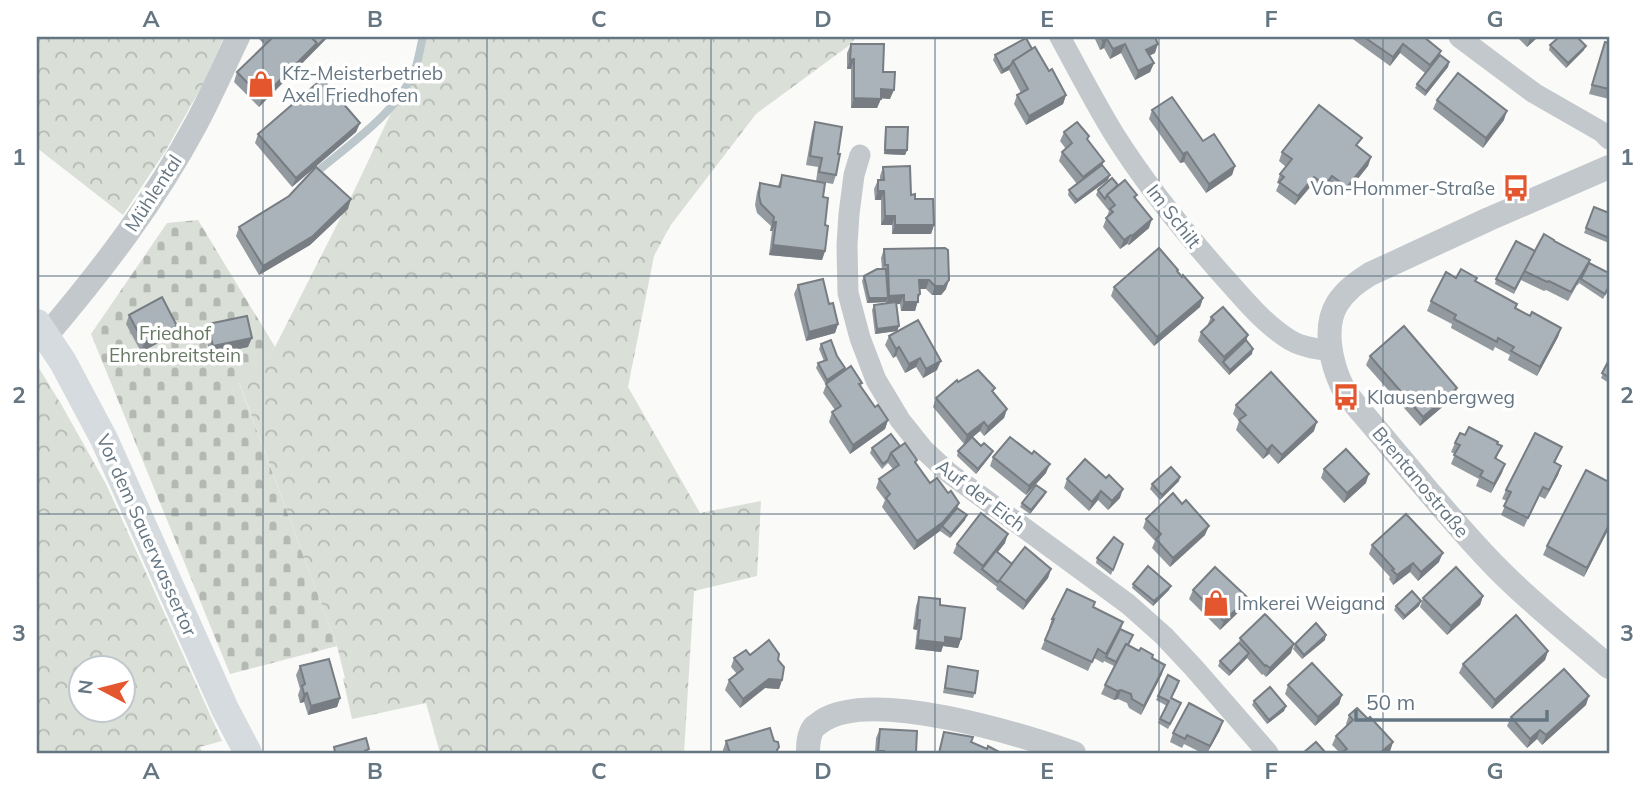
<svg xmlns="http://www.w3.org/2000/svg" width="1646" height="790" viewBox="0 0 1646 790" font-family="Mulish,sans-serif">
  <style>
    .forest { fill: url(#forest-crowns); fill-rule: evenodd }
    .cemetery { fill: url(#cemetery-stones) }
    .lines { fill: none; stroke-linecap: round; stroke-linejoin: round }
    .stream { stroke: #bbc7cb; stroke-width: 8 }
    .minor { stroke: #c3c8cc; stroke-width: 21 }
    .tertiary { stroke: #c3c8cc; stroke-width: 24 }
    .secondary { stroke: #d6dbdf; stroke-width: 28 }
    .wall { fill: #929a9f }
    .shaded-wall { fill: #777d82 }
    .building { fill: #aab3b9; stroke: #777d82; stroke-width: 2 }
    .grid { fill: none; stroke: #657683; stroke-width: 2; stroke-opacity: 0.55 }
    .labels { text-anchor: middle; stroke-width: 7; stroke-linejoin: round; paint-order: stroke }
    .poi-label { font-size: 19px; fill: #657683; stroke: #fff; text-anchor: start }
    .street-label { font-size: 19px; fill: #657683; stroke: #fff }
    .park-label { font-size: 19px; fill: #687a64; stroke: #fff }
    .neatline { fill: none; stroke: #657683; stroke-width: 2.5 }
    .grid-label { font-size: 23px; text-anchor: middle; font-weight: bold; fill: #657683 }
  </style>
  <defs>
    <pattern id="forest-crowns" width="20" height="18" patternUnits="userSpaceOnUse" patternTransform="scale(1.75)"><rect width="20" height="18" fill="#dadfd7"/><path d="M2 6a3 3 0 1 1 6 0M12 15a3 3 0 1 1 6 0" fill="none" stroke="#b4b9b4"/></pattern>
    <pattern id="cemetery-stones" width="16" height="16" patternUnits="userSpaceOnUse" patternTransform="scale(1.75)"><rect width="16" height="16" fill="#dadfd7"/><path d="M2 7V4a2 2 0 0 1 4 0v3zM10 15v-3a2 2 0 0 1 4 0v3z" fill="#b4b9b4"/></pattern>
  </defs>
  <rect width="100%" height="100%" fill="#fafaf8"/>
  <!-- forest -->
  <g class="forest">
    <path d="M 37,37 L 224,37 L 203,84 L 166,150 L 123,215 L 37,148 Z"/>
    <path d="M 427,37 L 856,37 L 851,44 L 756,114 L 670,226 L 654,256 L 628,387 L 700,513 L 761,501 L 757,576 L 694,591 L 684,753 L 440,753 L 426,703 L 352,719 L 343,679 L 345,678 L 337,646 L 239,382 L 275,347 L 353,193 Z"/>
    <path d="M 37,365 L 61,404 L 106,484 L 222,741 L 200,747 L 202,753 L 37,753 ZM 80,668 L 122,668 L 122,710 L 80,710 Z"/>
  </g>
  <!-- cemetery -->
  <path class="cemetery" d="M 198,220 L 275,347 L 239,383 L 337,646 L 230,674 L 91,334 L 167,223 Z"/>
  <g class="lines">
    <!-- stream -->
    <path class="stream" d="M 313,175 C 347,146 399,112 415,69 C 419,59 420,47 423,37"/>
    <!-- minor -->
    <g class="minor">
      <path d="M 1060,37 C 1078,70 1095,103 1114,134 C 1146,185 1185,233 1225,278 C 1245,300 1264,324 1290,340 C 1302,347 1317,349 1331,351"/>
      <path d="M 1459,37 L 1534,93 L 1602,132 L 1609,139"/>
      <path d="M 860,155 L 854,175 L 849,214 L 847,245 L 848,293 L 860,338 L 876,380 L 900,420 L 924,450 L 949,473 L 1128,604 L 1164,636 L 1194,668 L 1268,753"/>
    </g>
    <!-- tertiary -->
    <g class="tertiary">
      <path d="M 1609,167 L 1489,219 L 1370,274 C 1356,283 1345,291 1337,304 C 1323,327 1331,363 1342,386 C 1346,394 1353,401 1358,408 C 1404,461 1447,517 1496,567 C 1531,603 1571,634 1609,667"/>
      <path d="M 46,336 C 102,270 155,201 196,124 C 211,96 224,66 238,37"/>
      <path d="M 808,753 C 808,745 808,735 814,727 C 815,726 821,722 822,721 C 872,688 1019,734 1074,753"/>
    </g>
    <!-- secondary -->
    <path class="secondary" d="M 37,323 L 63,362 L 104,439 L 225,709 L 248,753"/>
  </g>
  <!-- wall -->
  <g class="wall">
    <path d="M 257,37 L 328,37 L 259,107 L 234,82 L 237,72 L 265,45 Z"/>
    <path d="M 1096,37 L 1155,37 L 1155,53 L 1149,55 L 1154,63 L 1150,72 L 1135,80 L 1121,53 L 1110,59 L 1104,48 L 1100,50 L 1095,39 Z"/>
    <path d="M 1350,37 L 1424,37 L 1440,55 L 1449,62 L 1448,67 L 1425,96 L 1415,88 L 1417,84 L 1425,73 L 1400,53 L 1390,66 Z"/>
    <path d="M 1517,37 L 1538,37 L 1527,47 Z"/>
    <path d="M 1579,37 L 1578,38 L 1584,50 L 1566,68 L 1549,50 L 1550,45 Z"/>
    <path d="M 1605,42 L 1609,43 L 1609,99 L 1589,94 Z"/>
    <path d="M 851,44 L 883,72 L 890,99 L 881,98 L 877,108 L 851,108 L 851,69 L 847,69 L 847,53 Z"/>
    <path d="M 1032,49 L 1066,95 L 1063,104 L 1026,125 L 1014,104 L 1017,95 L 1021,93 L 1009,70 L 1001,74 L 993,60 L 995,55 Z"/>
    <path d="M 1437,100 L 1504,120 L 1483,148 L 1433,109 Z"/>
    <path d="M 1152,110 L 1203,141 L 1235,166 L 1232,175 L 1206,193 L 1184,162 L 1180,163 L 1149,119 Z"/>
    <path d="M 815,122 L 838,154 L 836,175 L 833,184 L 816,181 L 818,167 L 806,165 L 812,131 Z"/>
    <path d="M 360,123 L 356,132 L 292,187 L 255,143 L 258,134 Z"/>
    <path d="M 886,127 L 907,150 L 905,155 L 884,154 L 885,132 Z"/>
    <path d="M 1064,132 L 1088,141 L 1104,161 L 1102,165 L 1108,180 L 1075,204 L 1068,195 L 1069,190 L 1077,184 L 1059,161 L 1062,152 L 1066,149 L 1060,141 Z"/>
    <path d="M 1358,147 L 1371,157 L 1368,166 L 1344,196 L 1329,185 L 1321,194 L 1311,186 L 1295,205 L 1276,191 L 1279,184 L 1277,183 L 1280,174 L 1286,167 L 1279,161 L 1282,152 Z"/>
    <path d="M 883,167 L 915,199 L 934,225 L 931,234 L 892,234 L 892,225 L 881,225 L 881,200 L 875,200 L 874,189 L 878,180 L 880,180 L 880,176 Z"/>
    <path d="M 782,175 L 823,197 L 825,251 L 822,260 L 769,255 L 772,231 L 770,231 L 771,226 L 757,213 L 755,205 L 757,192 L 760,183 L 778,186 Z"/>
    <path d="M 1118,185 L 1137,195 L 1135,198 L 1149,228 L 1129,245 L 1127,244 L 1120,249 L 1103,227 L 1109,211 L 1096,195 L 1098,190 Z"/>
    <path d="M 289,196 L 348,209 L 310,245 L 259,275 L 236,236 L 239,227 Z"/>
    <path d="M 1594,207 L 1609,213 L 1609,243 L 1584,233 Z"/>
    <path d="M 1554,241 L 1588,264 L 1609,288 L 1603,299 L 1579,283 L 1578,285 L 1577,285 L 1568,301 L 1546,290 L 1544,291 L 1521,280 L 1514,294 L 1495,284 L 1496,279 L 1535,251 Z"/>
    <path d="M 884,249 L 946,289 L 941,295 L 932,295 L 926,289 L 920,289 L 915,311 L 901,311 L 900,304 L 896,304 L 899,326 L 897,331 L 875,334 L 872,310 L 874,305 L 886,304 L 886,302 L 867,303 L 862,281 L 864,276 L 882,269 L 881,258 Z"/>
    <path d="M 1178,270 L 1178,272 L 1203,298 L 1200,307 L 1154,346 L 1111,296 L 1114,287 Z"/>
    <path d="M 1456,278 L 1476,281 L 1516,309 L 1530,316 L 1561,328 L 1558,337 L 1537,376 L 1508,360 L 1510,355 L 1495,347 L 1493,351 L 1451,328 L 1452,324 L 1427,311 L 1431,301 Z"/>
    <path d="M 798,285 L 829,304 L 838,324 L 835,333 L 806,341 L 794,294 Z"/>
    <path d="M 129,315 L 177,326 L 174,335 L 141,352 L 126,324 Z"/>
    <path d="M 1211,317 L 1248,335 L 1246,341 L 1252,354 L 1229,375 L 1198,341 L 1201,332 L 1207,326 Z"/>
    <path d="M 208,324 L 248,347 L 210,355 L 205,333 Z"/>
    <path d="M 889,336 L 937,370 L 923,378 L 916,367 L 905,373 L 896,356 L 893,358 L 885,345 Z"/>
    <path d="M 821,344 L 837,356 L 844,371 L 862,383 L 861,386 L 875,407 L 888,420 L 885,429 L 850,454 L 829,422 L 832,412 L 835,410 L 823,393 L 826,385 L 816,368 L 818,363 L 824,361 L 819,349 Z"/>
    <path d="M 1370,356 L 1457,388 L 1454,397 L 1420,426 L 1366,365 Z"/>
    <path d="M 1609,360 L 1609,383 L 1601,378 Z"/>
    <path d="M 958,382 L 993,392 L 1007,409 L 1004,418 L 984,436 L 980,431 L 973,437 L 991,455 L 976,474 L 957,456 L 958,451 L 969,441 L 964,444 L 933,407 L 936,398 Z"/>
    <path d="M 1236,405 L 1314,431 L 1278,464 L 1269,454 L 1263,459 L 1236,430 L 1239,421 L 1233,414 Z"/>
    <path d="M 1465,435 L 1497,444 L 1498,455 L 1496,459 L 1505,464 L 1491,493 L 1476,486 L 1479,479 L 1451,464 L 1455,454 L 1451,452 L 1455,443 Z"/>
    <path d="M 900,446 L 916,464 L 930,483 L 957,508 L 965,520 L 950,538 L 940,531 L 914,550 L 882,507 L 885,500 L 876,488 L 879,479 L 893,469 L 888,463 L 882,469 L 870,453 L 872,448 Z"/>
    <path d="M 1562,447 L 1555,463 L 1561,466 L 1558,475 L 1545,499 L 1539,496 L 1524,527 L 1501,515 L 1507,501 L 1502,499 L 1506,490 Z"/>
    <path d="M 993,457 L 1046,473 L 1026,495 L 990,466 Z"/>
    <path d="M 1324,469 L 1366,483 L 1344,503 L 1321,478 Z"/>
    <path d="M 1067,479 L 1120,498 L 1108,510 L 1098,500 L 1089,511 L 1064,488 Z"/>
    <path d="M 1179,481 L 1160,500 L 1150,489 L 1152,484 Z"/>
    <path d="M 1044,496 L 1030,514 L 1020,507 L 1022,503 Z"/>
    <path d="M 1146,519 L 1205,535 L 1170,567 L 1152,548 L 1155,541 L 1143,528 Z"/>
    <path d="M 1609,528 L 1584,577 L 1543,555 L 1547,546 Z"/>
    <path d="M 1005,543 L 997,552 L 1012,564 L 1051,569 L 1048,578 L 1023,610 L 996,589 L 997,587 L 953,553 L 957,544 Z"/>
    <path d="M 1123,544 L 1111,575 L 1096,563 L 1097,558 Z"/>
    <path d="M 1372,545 L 1439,562 L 1418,581 L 1410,572 L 1393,585 L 1389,579 L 1390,577 L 1369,554 Z"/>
    <path d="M 1133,584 L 1169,590 L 1153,606 L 1132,588 Z"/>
    <path d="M 1193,590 L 1244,607 L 1220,630 L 1189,599 Z"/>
    <path d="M 1483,596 L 1480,605 L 1447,635 L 1420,607 L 1423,598 Z"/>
    <path d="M 919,597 L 940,605 L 961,639 L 958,648 L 943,646 L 941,652 L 915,649 L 917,630 L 913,629 L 916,606 Z"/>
    <path d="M 1421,601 L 1419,606 L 1403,620 L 1394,610 L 1396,606 Z"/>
    <path d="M 1093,607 L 1123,622 L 1121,629 L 1128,645 L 1152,658 L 1162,674 L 1141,715 L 1129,708 L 1127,703 L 1118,699 L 1114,700 L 1101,694 L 1114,666 L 1104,661 L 1103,663 L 1094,658 L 1088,671 L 1041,649 L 1050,628 L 1049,628 L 1052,619 Z"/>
    <path d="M 1240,638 L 1291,653 L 1266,677 L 1263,674 L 1262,675 L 1247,658 L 1229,676 L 1218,666 L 1220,661 L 1239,643 Z"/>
    <path d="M 1325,640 L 1302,659 L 1293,649 L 1295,644 Z"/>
    <path d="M 1548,651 L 1545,660 L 1492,709 L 1459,673 L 1463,664 Z"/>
    <path d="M 750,655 L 782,680 L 779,689 L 765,688 L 740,708 L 725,690 L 729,680 L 737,674 L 731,667 L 734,658 Z"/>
    <path d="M 300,666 L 340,698 L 337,707 L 308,715 L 304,702 L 300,703 L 298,695 L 300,689 L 296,675 Z"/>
    <path d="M 948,666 L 975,693 L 973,698 L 943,693 Z"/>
    <path d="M 1288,685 L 1342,695 L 1339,704 L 1315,726 L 1285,694 Z"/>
    <path d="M 1178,686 L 1171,699 L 1179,708 L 1168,729 L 1158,723 L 1167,706 L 1156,700 L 1158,696 Z"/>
    <path d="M 1254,701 L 1286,706 L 1284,711 L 1267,724 L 1252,705 Z"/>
    <path d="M 1586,705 L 1542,745 L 1537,739 L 1527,748 L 1507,726 L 1511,717 Z"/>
    <path d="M 1349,715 L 1368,719 L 1393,742 L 1390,751 L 1387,753 L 1340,753 L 1332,745 L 1336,736 L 1347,726 L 1346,724 Z"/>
    <path d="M 880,729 L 916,753 L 875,753 L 876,738 Z"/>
    <path d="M 1220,730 L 1207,753 L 1202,753 L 1184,744 L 1182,748 L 1170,742 L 1173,733 Z"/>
    <path d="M 726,741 L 777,751 L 778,753 L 723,753 L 723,750 Z"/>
  </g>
  <!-- shaded-wall -->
  <g class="shaded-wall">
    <path d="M 326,37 L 328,37 L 259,107 L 262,98 L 317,43 Z"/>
    <path d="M 1532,37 L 1538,37 L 1527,47 L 1530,38 Z"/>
    <path d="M 1107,39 L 1104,48 L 1100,50 L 1103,41 Z"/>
    <path d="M 1125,44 L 1121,53 L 1110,59 L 1113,49 Z"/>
    <path d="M 1158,44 L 1155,53 L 1143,59 L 1146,50 Z"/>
    <path d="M 1403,44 L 1400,53 L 1390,66 L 1393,57 Z"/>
    <path d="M 1586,46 L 1584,50 L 1566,68 L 1568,63 Z"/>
    <path d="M 854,59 L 851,69 L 847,69 L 850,60 Z"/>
    <path d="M 1449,62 L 1448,67 L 1425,96 L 1426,91 Z"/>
    <path d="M 1154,63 L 1150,72 L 1135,80 L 1138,71 Z"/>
    <path d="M 1011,65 L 1009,70 L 1001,74 L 1003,70 Z"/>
    <path d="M 881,89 L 894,90 L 890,99 L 877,98 Z"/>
    <path d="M 1066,95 L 1063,104 L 1026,125 L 1029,116 Z"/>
    <path d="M 854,98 L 881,99 L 877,108 L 851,108 Z"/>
    <path d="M 1507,111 L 1504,120 L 1483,148 L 1486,138 Z"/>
    <path d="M 360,123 L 356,132 L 292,187 L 296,178 Z"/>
    <path d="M 885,150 L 907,150 L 905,155 L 884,154 Z"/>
    <path d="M 1187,152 L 1184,162 L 1180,163 L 1183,154 Z"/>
    <path d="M 1371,157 L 1368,166 L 1344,196 L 1347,187 Z"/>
    <path d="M 1104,161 L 1100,170 L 1079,186 L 1083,177 Z"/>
    <path d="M 1235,166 L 1232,175 L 1206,193 L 1209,184 Z"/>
    <path d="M 1110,175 L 1108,180 L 1075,204 L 1077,200 Z"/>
    <path d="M 1332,176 L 1329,185 L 1321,194 L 1325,185 Z"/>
    <path d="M 1314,177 L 1311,186 L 1295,205 L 1298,196 Z"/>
    <path d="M 878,191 L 884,191 L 881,200 L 875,200 Z"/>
    <path d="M 351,199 L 348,209 L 310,245 L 259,275 L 263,266 Z"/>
    <path d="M 885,216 L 895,216 L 892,225 L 881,225 Z"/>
    <path d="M 1152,219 L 1149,228 L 1129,245 L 1132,236 Z"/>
    <path d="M 773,222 L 776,222 L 772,231 L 770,231 Z"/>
    <path d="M 895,225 L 934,225 L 931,234 L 892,234 Z"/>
    <path d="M 1131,235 L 1127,244 L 1120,249 L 1124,240 Z"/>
    <path d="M 773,245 L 825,251 L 822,260 L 769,255 Z"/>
    <path d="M 919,280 L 929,280 L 926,289 L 916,289 Z"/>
    <path d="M 949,280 L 946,289 L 941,295 L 932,295 L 935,286 Z"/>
    <path d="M 920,294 L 915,311 L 901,311 L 904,302 Z"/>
    <path d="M 904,295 L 900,304 L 886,305 L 889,296 Z"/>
    <path d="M 869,298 L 888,298 L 886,302 L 867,303 Z"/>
    <path d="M 1203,298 L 1200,307 L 1154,346 L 1157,337 Z"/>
    <path d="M 838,324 L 835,333 L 806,341 L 809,332 Z"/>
    <path d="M 177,326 L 174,335 L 141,352 L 144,343 Z"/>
    <path d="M 899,326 L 897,331 L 875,334 L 877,329 Z"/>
    <path d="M 1561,328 L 1558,337 L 1537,376 L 1540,367 Z"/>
    <path d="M 1248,335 L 1245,344 L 1223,362 L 1224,357 Z"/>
    <path d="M 252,338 L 248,347 L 210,355 L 213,346 Z"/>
    <path d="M 899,347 L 896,356 L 893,358 L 896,349 Z"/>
    <path d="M 1253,349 L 1252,354 L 1229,375 L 1230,370 Z"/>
    <path d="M 920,358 L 916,367 L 905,373 L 909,364 Z"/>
    <path d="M 941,361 L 937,370 L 923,378 L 926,369 Z"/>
    <path d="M 845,368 L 843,373 L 825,385 L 827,380 Z"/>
    <path d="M 1457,388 L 1454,397 L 1420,426 L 1423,417 Z"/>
    <path d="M 1007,409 L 1004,418 L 984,436 L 988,427 Z"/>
    <path d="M 888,420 L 885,429 L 850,454 L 853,445 Z"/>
    <path d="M 984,422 L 980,431 L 964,444 L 967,435 Z"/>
    <path d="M 1317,422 L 1314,431 L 1278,464 L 1282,455 Z"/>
    <path d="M 1272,445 L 1269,454 L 1263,459 L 1267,450 Z"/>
    <path d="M 993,451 L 991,455 L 976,474 L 978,469 Z"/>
    <path d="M 1050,464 L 1046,473 L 1026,495 L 1029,486 Z"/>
    <path d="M 1505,464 L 1502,473 L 1491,493 L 1494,484 Z"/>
    <path d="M 1561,466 L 1558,475 L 1545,499 L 1549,490 Z"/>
    <path d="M 1369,474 L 1366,483 L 1344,503 L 1347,493 Z"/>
    <path d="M 1180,477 L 1179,481 L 1160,500 L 1162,495 Z"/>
    <path d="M 1123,489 L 1120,498 L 1108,510 L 1112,501 Z"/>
    <path d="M 1101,491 L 1098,500 L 1089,511 L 1092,502 Z"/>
    <path d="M 1046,492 L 1044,496 L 1030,514 L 1031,510 Z"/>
    <path d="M 959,503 L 956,512 L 942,526 L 940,531 L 914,550 L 917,541 Z"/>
    <path d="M 967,515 L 965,520 L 950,538 L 951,534 Z"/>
    <path d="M 1609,525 L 1609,528 L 1584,577 L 1587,568 Z"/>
    <path d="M 1209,526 L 1205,535 L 1170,567 L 1173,558 Z"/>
    <path d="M 1008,534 L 1005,543 L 984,570 L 982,569 L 980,575 L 983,566 Z"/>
    <path d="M 1443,553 L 1439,562 L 1418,581 L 1421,572 Z"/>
    <path d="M 1413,563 L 1410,572 L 1393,585 L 1397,575 Z"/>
    <path d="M 1051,569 L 1048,578 L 1023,610 L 1026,601 Z"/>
    <path d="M 1171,586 L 1169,590 L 1153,606 L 1154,601 Z"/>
    <path d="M 1483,596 L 1480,605 L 1447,635 L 1451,626 Z"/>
    <path d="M 1248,598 L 1244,607 L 1220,630 L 1224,621 Z"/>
    <path d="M 1421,601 L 1419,606 L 1403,620 L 1405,616 Z"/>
    <path d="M 917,620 L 920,620 L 917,630 L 913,629 Z"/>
    <path d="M 1326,635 L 1325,640 L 1302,659 L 1304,655 Z"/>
    <path d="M 945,637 L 961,639 L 958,648 L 943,646 L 941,652 L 915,649 L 918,640 Z"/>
    <path d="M 1294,644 L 1291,653 L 1266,677 L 1270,668 Z"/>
    <path d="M 1548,651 L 1545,660 L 1492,709 L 1495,700 Z"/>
    <path d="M 1249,653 L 1247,658 L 1229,676 L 1231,672 Z"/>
    <path d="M 1165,665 L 1162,674 L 1141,715 L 1144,706 Z"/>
    <path d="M 769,679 L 782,680 L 779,689 L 765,688 L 740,708 L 743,699 Z"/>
    <path d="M 1121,690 L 1118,699 L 1114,700 L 1117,691 Z"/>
    <path d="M 307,693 L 304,702 L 300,703 L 304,694 Z"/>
    <path d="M 1342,695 L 1339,704 L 1315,726 L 1318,717 Z"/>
    <path d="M 1589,696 L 1586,705 L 1542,745 L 1546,735 Z"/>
    <path d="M 340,698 L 337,707 L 308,715 L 311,706 Z"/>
    <path d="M 1286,706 L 1284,711 L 1267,724 L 1269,720 Z"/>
    <path d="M 1223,721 L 1220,730 L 1207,753 L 1210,746 Z"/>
    <path d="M 1540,730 L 1537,739 L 1527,748 L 1530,739 Z"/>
    <path d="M 1393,742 L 1390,751 L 1387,753 L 1380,753 Z"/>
  </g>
  <!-- building -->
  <g class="building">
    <path d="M 269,37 L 311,37 L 317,43 L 262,98 L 237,72 L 271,39 Z"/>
    <path d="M 311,37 L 326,37 L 316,47 L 317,43 Z"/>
    <path d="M 1101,37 L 1155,37 L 1158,44 L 1146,50 L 1154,63 L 1138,71 L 1125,44 L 1113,49 L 1107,39 L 1103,41 Z"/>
    <path d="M 1364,37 L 1424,37 L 1441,51 L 1430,65 L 1403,44 L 1393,57 Z"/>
    <path d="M 1559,37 L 1577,37 L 1586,46 L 1568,63 L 1550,45 Z"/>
    <path d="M 1026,38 L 1032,49 L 1013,61 L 1011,65 L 1003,70 L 995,55 Z"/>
    <path d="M 1605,42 L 1609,43 L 1609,89 L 1592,85 Z"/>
    <path d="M 851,44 L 884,44 L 883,72 L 895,72 L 894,90 L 881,89 L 881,99 L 854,98 L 854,59 L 850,60 Z"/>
    <path d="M 1035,47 L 1049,71 L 1052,69 L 1066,95 L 1029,116 L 1017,95 L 1028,89 L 1013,61 Z"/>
    <path d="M 1440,55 L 1449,62 L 1426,91 L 1417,84 Z"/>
    <path d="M 1458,73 L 1507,111 L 1486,138 L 1437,100 Z"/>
    <path d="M 322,79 L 360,123 L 296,178 L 258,134 Z"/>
    <path d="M 1172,97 L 1203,141 L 1214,134 L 1235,166 L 1209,184 L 1187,152 L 1183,154 L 1152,110 Z"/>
    <path d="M 1319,105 L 1362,138 L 1356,145 L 1371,157 L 1347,187 L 1332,176 L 1325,185 L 1314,177 L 1298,196 L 1279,182 L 1284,177 L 1280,174 L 1292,159 L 1282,152 Z"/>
    <path d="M 815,122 L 842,127 L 838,154 L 840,154 L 836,175 L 819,172 L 822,158 L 810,156 Z"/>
    <path d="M 1077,122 L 1089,136 L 1087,139 L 1104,161 L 1083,177 L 1062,152 L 1072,143 L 1064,132 Z"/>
    <path d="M 886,127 L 908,127 L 907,150 L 885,150 Z"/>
    <path d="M 1102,165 L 1110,175 L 1077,200 L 1069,190 Z"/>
    <path d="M 910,166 L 911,195 L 915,194 L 915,199 L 933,199 L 934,225 L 895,225 L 895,216 L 885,216 L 884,191 L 878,191 L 878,180 L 884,180 L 883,167 Z"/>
    <path d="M 316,167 L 351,199 L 313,236 L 263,266 L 239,227 L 289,196 Z"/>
    <path d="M 782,175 L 825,183 L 823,197 L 828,198 L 825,225 L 828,226 L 825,251 L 773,245 L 776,222 L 773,222 L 774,217 L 761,204 L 759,196 L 760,183 L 780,187 Z"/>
    <path d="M 1112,178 L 1118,185 L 1107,195 L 1105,199 L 1098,190 Z"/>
    <path d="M 1125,180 L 1137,195 L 1134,197 L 1152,219 L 1132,236 L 1131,235 L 1124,240 L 1106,218 L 1113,212 L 1110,209 L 1115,205 L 1107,195 Z"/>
    <path d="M 1594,207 L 1609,213 L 1609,238 L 1586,228 Z"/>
    <path d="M 1544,234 L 1554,240 L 1554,241 L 1590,260 L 1571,292 L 1549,281 L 1547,282 L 1524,271 Z"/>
    <path d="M 1516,241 L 1535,251 L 1515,289 L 1496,279 Z"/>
    <path d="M 945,248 L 948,250 L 949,280 L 944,286 L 935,286 L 929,280 L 919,280 L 920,294 L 918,295 L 918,302 L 904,302 L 904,295 L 889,296 L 888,265 L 885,265 L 884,249 Z"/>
    <path d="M 1159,248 L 1178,270 L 1177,271 L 1182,277 L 1183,275 L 1203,298 L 1157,337 L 1114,287 Z"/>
    <path d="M 1589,263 L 1609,273 L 1609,286 L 1605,294 L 1581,279 Z"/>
    <path d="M 877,269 L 886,269 L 888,298 L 869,298 L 864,276 Z"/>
    <path d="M 1461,269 L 1477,278 L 1475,281 L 1517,304 L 1515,308 L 1530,316 L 1532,312 L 1561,328 L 1540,367 L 1511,351 L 1514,347 L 1498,338 L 1497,342 L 1454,319 L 1456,315 L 1431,301 L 1446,272 L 1456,278 Z"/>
    <path d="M 823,279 L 829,304 L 833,303 L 838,324 L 809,332 L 798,285 Z"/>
    <path d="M 162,297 L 177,326 L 144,343 L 129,315 Z"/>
    <path d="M 896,302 L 899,326 L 877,329 L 874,305 Z"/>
    <path d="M 1223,307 L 1248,335 L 1224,357 L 1201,332 L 1214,320 L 1211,317 Z"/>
    <path d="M 247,316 L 252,338 L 213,346 L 208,324 Z"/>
    <path d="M 918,320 L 941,361 L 926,369 L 920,358 L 909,364 L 899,347 L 896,349 L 889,336 Z"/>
    <path d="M 1404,326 L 1457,388 L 1423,417 L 1370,356 Z"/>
    <path d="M 831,340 L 837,356 L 845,368 L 827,380 L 818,363 L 827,360 L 821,344 Z"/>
    <path d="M 1246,340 L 1253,349 L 1230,370 L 1223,362 Z"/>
    <path d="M 1609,360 L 1609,377 L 1602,373 Z"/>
    <path d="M 851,366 L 862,383 L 859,384 L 875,407 L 878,405 L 888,420 L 853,445 L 832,412 L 841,406 L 826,384 Z"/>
    <path d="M 978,370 L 995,388 L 992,391 L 1007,409 L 988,427 L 984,422 L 967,435 L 936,398 L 957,380 L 958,382 Z"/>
    <path d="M 1271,372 L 1317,422 L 1282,455 L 1272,445 L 1267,450 L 1239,420 L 1246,415 L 1236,405 Z"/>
    <path d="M 1469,427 L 1498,442 L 1497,444 L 1502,446 L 1495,458 L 1505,464 L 1494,484 L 1480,476 L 1483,471 L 1454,455 L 1460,445 L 1455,443 L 1460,433 L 1465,435 Z"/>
    <path d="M 1535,433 L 1562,447 L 1554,462 L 1561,466 L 1549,490 L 1543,487 L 1528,518 L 1504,506 L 1511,492 L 1506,490 Z"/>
    <path d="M 891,434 L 900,446 L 891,453 L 888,460 L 883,464 L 872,448 Z"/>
    <path d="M 972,437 L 981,446 L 984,443 L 993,451 L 978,469 L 958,451 Z"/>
    <path d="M 1010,437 L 1032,454 L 1034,451 L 1050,464 L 1029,486 L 993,457 Z"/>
    <path d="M 905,443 L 917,460 L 915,462 L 930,483 L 937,478 L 948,493 L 951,491 L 959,503 L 943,522 L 917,541 L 886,498 L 890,494 L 879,479 L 899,465 L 891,453 Z"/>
    <path d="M 1346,449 L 1369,474 L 1347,493 L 1324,469 Z"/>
    <path d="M 1085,459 L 1106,478 L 1109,475 L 1123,489 L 1112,501 L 1101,491 L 1092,502 L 1067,479 Z"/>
    <path d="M 1171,467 L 1180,477 L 1162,495 L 1152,484 Z"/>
    <path d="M 1586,470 L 1609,482 L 1609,525 L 1587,568 L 1547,546 Z"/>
    <path d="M 1036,485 L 1046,492 L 1031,510 L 1022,503 Z"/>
    <path d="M 1173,493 L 1182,504 L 1186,500 L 1209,526 L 1173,558 L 1156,539 L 1161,534 L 1146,519 Z"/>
    <path d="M 957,508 L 967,515 L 951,534 L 942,526 Z"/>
    <path d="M 981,513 L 1008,534 L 983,566 L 957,544 Z"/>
    <path d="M 1406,514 L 1443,553 L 1421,572 L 1413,563 L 1397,575 L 1392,570 L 1394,569 L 1372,545 Z"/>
    <path d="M 1114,537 L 1123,544 L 1113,570 L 1097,558 Z"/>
    <path d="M 1025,547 L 1051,569 L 1026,601 L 999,580 Z"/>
    <path d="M 996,551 L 1012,564 L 998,582 L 982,569 Z"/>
    <path d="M 1148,566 L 1171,586 L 1154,601 L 1133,584 Z"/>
    <path d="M 1215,567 L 1248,598 L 1224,621 L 1193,590 Z"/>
    <path d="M 1456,567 L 1483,596 L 1451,626 L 1423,598 Z"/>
    <path d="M 1067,589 L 1095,602 L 1093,607 L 1123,622 L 1106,654 L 1098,649 L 1092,662 L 1045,640 L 1054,619 L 1052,619 Z"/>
    <path d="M 1412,591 L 1421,601 L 1405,616 L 1396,606 Z"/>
    <path d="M 919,597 L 940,599 L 940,605 L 965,608 L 961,639 L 945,637 L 945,643 L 918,640 L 920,620 L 917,620 Z"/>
    <path d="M 1265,614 L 1294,644 L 1270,668 L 1266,665 L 1265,666 L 1240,638 Z"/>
    <path d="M 1516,615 L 1548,651 L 1495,700 L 1463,664 Z"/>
    <path d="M 1316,623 L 1326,635 L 1304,655 L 1295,644 Z"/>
    <path d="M 1120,629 L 1133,635 L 1128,645 L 1126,644 L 1116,662 L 1106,657 Z"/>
    <path d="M 769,640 L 779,654 L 778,660 L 784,667 L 782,680 L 769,679 L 743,699 L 729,680 L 743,669 L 734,658 L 746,650 L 750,655 Z"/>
    <path d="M 1239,643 L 1249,653 L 1231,672 L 1220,661 Z"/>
    <path d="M 1126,644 L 1139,651 L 1141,648 L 1153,655 L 1152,658 L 1165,665 L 1144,706 L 1132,699 L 1131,694 L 1121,690 L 1117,691 L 1105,685 Z"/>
    <path d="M 329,659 L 340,698 L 311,706 L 307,693 L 304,694 L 302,686 L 305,684 L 300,666 Z"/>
    <path d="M 1312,663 L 1342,695 L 1318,717 L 1288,685 Z"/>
    <path d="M 948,666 L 978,671 L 975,693 L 945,688 Z"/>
    <path d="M 1564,669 L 1589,696 L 1546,735 L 1540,730 L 1530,739 L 1511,717 Z"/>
    <path d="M 1168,675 L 1179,681 L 1171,698 L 1181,703 L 1170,724 L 1160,719 L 1169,701 L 1158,696 Z"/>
    <path d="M 1270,687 L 1286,706 L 1269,720 L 1254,701 Z"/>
    <path d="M 1189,703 L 1223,721 L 1210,746 L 1187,735 L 1185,739 L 1173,733 Z"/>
    <path d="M 1357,708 L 1368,719 L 1370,717 L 1393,742 L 1380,753 L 1346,753 L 1344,751 L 1347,749 L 1336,736 L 1353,720 L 1349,715 Z"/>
    <path d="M 770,728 L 774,741 L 778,742 L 779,747 L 777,750 L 778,753 L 730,753 L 726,741 Z"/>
    <path d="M 880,729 L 917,731 L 916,753 L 884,753 L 884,751 L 878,751 Z"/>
    <path d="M 944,732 L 973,737 L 971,742 L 987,749 L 988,746 L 1001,753 L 939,753 Z"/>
    <path d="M 366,738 L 369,749 L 365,751 L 366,753 L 331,753 L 335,752 L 334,747 Z"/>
    <path d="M 1316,742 L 1326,753 L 1303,753 Z"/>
  </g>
  <!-- grid -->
  <path class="grid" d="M 263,37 L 263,753M 487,37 L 487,753M 711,37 L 711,753M 935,37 L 935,753M 1159,37 L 1159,753M 1383,37 L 1383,753M 37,276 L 1609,276M 37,514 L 1609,514"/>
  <!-- icons -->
  <defs>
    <symbol id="shop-bare" viewBox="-9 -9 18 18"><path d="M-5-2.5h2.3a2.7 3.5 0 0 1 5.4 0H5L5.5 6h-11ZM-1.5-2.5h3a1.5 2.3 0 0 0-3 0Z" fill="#e4572e" stroke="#fff" stroke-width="2.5" paint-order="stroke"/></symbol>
    <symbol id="bus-bare" viewBox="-9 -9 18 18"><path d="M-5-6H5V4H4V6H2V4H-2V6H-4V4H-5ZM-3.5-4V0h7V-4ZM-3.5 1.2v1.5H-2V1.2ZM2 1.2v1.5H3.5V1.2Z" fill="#e4572e" stroke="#fff" stroke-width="2.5" paint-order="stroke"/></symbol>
  </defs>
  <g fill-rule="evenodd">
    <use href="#shop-bare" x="242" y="65" width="38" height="38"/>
    <use href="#bus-bare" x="1497" y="169" width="38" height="38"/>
    <use href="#bus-bare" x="1327" y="378" width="38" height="38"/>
    <use href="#shop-bare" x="1197" y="584" width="38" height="38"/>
  </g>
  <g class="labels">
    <!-- poi labels -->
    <g class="poi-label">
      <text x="282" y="80">Kfz-Meisterbetrieb<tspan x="282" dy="22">Axel Friedhofen</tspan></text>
      <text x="1495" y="195" text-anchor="end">Von-Hommer-Straße</text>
      <text x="1367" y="404">Klausenbergweg</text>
      <text x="1237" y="610">Imkerei Weigand</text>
    </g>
    <!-- street labels -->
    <g class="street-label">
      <text transform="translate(153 193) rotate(-57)" y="7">Mühlental</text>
      <text transform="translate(1174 216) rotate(52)" y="7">Im Schilt</text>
      <text transform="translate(1421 482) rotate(50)" y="7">Brentanostraße</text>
      <text transform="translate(981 495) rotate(37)" y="7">Auf der Eich</text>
      <text transform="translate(147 535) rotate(66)" y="7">Vor dem Sauerwassertor</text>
    </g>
    <!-- park labels -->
    <g class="park-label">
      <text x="175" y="340">Friedhof<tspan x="175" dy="22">Ehrenbreitstein</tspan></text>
    </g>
  </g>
  <!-- border -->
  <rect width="1646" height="790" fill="none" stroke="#ffffff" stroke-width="77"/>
  <!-- north arrow -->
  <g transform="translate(102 689) rotate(277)"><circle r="33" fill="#ffffff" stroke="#c1c8cd" stroke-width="2"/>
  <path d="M0-5L12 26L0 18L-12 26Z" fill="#e4572e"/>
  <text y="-10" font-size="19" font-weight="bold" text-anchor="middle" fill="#657683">N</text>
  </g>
  <!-- scale -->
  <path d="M1356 710v10h191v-10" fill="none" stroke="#657683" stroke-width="3.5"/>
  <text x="1366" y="710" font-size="21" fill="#657683" stroke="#ffffff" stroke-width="5" paint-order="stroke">50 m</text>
  <rect x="38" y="38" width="1570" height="714" class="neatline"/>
  <g class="grid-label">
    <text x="151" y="27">A</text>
    <text x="375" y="27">B</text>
    <text x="599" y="27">C</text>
    <text x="823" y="27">D</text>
    <text x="1047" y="27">E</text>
    <text x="1271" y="27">F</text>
    <text x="1495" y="27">G</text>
    <text x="19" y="165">1</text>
    <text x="1627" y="165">1</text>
    <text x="19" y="403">2</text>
    <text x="1627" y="403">2</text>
    <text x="19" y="641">3</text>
    <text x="1627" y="641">3</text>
    <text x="151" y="779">A</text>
    <text x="375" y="779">B</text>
    <text x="599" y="779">C</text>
    <text x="823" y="779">D</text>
    <text x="1047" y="779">E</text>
    <text x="1271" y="779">F</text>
    <text x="1495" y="779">G</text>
  </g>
</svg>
